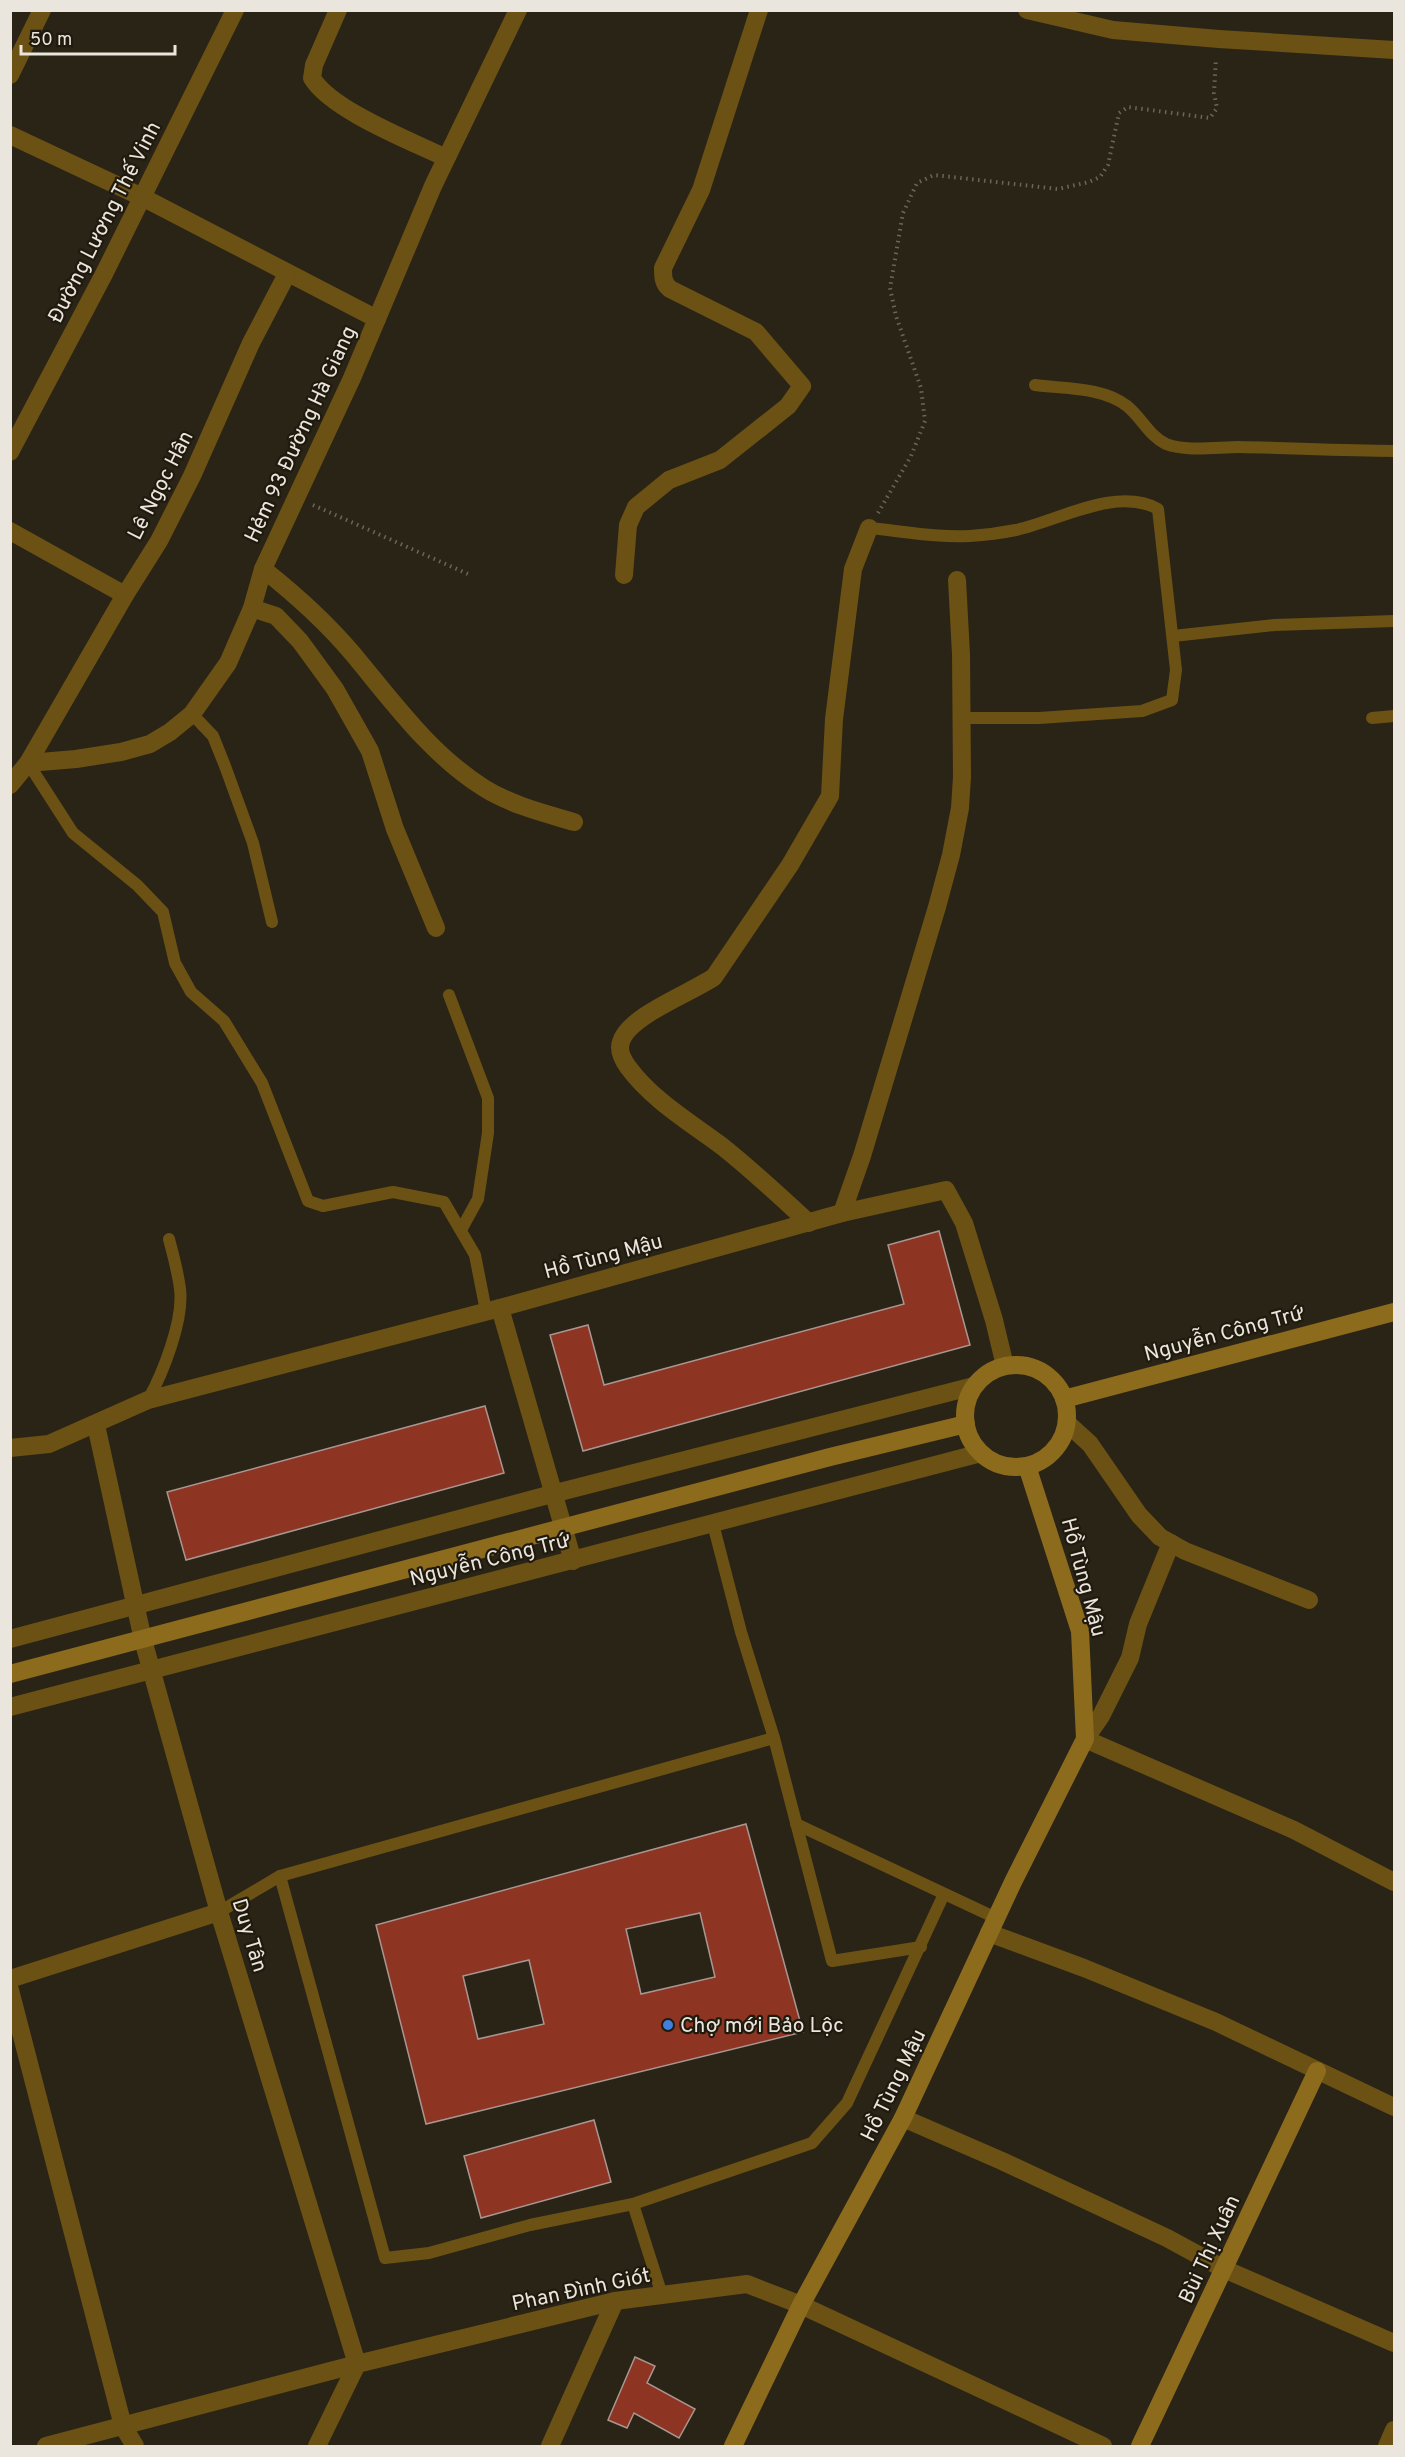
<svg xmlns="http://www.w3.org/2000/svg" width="1405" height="2457" viewBox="0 0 1405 2457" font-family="Overpass,sans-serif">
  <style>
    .building { fill: #8d3422; stroke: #a99691; stroke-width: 1.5; fill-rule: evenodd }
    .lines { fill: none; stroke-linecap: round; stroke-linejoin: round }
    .path { stroke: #6b655a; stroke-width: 4; stroke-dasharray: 1.5 4.5; stroke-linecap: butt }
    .lane { stroke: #6b5113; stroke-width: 12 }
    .street { stroke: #6b5113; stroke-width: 18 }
    .secondary { stroke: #8c6b1d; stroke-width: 18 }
    .shop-dot { fill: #3f7fe0; stroke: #201a0e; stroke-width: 2 }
    .labels { text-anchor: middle; stroke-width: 4.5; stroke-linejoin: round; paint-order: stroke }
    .street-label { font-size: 21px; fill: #eae6dd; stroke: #201a0e }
    .poi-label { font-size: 21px; fill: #eae6dd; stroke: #201a0e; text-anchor: start }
  </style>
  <rect width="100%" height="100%" fill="#2a2417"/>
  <!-- building -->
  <g class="building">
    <path d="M 939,1231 L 970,1345 L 583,1451 L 550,1335 L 588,1325 L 604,1385 L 904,1304 L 888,1245 Z"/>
    <path d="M 485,1406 L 504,1473 L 186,1560 L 167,1492 Z"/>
    <path d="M 746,1824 L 803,2032 L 426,2124 L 376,1925 ZM 700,1913 L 715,1977 L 641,1994 L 626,1929 ZM 529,1960 L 544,2024 L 478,2039 L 463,1976 Z"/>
    <path d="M 594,2120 L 611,2182 L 481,2218 L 464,2156 Z"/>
    <path d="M 635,2357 L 655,2366 L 647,2383 L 695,2409 L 679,2438 L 634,2413 L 627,2428 L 608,2420 Z"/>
  </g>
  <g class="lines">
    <!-- path -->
    <g class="path">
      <path d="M 313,505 L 468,574"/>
      <path d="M 878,513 L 911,456 L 925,421 L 921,388 L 896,316 L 890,288 L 903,213 L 917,183 L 934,175 L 1058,189 L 1089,182 L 1100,177 L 1108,165 L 1119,113 L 1128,107 L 1210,118 L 1217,108 L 1214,93 L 1216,58"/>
    </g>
    <!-- lane -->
    <g class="lane">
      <path d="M 1035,385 C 1065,389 1103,387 1127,406 C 1141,417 1149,436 1166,444 C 1186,452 1218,447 1239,447 C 1291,448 1343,451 1394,451"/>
      <path d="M 869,528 C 902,531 937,538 970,536 C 985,535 1001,533 1016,530 C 1058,521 1116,486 1158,509 L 1176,670 L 1172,700 L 1142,711 L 1039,718 L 962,718"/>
      <path d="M 1173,636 L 1275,625 L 1394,621"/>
      <path d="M 192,714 L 213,736 L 225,766 L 253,843 L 272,922"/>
      <path d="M 1372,718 L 1394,716"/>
      <path d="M 28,763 L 73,833 L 137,885 L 163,912 L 175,963 L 191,992 L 224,1021 L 262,1083 L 308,1201 L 323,1206 L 393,1192 L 444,1202 L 475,1255 L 486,1311"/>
      <path d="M 449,995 L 488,1098 L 488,1133 L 478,1199 L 461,1230"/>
      <path d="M 148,1400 C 163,1373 184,1320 180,1289 C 178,1272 173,1255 169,1239"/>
      <path d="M 713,1524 L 741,1632 L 774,1738"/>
      <path d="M 796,1824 L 996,1918"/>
      <path d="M 280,1876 L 385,2258 L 429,2253 L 530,2225 L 633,2204 L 812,2143 L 847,2103 L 944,1894"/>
      <path d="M 219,1912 L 280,1876 L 774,1738 L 832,1961 L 921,1947"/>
      <path d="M 633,2204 L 662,2295"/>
    </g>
    <!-- street -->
    <g class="street">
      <path d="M 338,10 L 314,65 L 312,78 C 331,110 411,141 446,158"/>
      <path d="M 1027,10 L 1113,30 L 1219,39 L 1394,50"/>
      <path d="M 10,75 L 42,10"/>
      <path d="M 10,135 L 142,197 L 377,319"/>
      <path d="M 10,452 L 104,274 L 235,10"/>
      <path d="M 10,531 L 125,595 L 159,541 L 192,476 L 251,343 L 287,274"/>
      <path d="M 263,569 C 296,595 326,622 353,654 C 393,702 430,754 484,788 C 511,805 544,813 574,822"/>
      <path d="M 624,575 L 628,525 L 636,507 L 669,480 L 720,460 L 788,406 L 802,386 L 756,332 L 670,289 C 663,283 663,277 663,268 L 701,190 L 759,10"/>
      <path d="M 252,608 L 276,616 L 300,641 L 335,689 L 370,751 L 395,829 L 436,928"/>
      <path d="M 28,763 L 76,759 L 121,752 L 150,744 L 170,732 L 192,714 L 228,663 L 252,608 L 263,569 L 352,378 L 433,186 L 518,10"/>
      <path d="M 10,785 L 28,763 L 125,595"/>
      <path d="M 842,1213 L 862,1156 L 937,907 L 951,855 L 960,808 L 962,777 L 961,654 L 957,580"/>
      <path d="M 809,1223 C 781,1197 753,1171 723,1147 C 691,1123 652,1100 628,1067 C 623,1060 618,1050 621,1042 C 628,1016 691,993 714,977 L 790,865 L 830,796 L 834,719 L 853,569 L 869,528"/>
      <path d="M 500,1308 L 573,1561"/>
      <path d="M 1067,1423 L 1090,1444 L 1139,1515 L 1160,1537 L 1185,1551 L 1309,1600"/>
      <path d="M 96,1425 L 143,1640 L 219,1912 L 357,2364 L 317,2446"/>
      <path d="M 10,1448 L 49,1444 L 148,1400 L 500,1308 L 842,1213 L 946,1190 L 964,1223 L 994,1320 L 1005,1366"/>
      <path d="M 1171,1543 L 1138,1624 L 1130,1658 L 1101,1716 L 1085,1739 L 1294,1830 L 1394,1882"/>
      <path d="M 10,1639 L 552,1494 L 974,1386"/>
      <path d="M 10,1707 L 981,1453"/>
      <path d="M 989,1933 L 1084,1968 L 1216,2022 L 1394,2107"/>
      <path d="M 10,1979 L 219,1912"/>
      <path d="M 10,1990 L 123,2426 L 135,2446"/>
      <path d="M 903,2118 L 1002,2161 L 1167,2238 L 1224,2269 L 1394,2343"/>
      <path d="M 46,2446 L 357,2364 L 615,2301 L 747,2284 L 801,2305 L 1103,2446"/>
      <path d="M 550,2446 L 615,2301"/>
      <path d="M 1387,2446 L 1394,2430"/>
    </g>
    <!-- secondary -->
    <g class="secondary">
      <circle cx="1016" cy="1416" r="51"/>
      <path d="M 1064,1399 L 1394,1312"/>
      <path d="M 10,1674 L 830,1457 L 966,1424"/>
      <path d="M 733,2446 L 801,2305 L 903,2118 L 1013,1882 L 1085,1739 L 1080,1631 L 1027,1466"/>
      <path d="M 1140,2446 L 1317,2071"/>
    </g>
  </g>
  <!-- markers -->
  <circle class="shop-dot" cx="668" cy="2025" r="6"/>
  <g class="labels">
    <!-- street labels -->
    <g class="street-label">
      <text transform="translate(104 222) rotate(-63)" y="7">Đường Lương Thế Vinh</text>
      <text transform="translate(300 434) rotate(-65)" y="7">Hẻm 93 Đường Hà Giang</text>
      <text transform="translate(160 485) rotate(-63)" y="7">Lê Ngọc Hân</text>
      <text transform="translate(603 1256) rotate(-15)" y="7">Hồ Tùng Mậu</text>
      <text transform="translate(1224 1333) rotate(-15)" y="7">Nguyễn Công Trứ</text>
      <text transform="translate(490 1559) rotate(-14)" y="7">Nguyễn Công Trứ</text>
      <text transform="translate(1084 1577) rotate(75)" y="7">Hồ Tùng Mậu</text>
      <text transform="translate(250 1935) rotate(73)" y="7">Duy Tân</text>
      <text transform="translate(893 2085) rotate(-64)" y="7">Hồ Tùng Mậu</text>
      <text transform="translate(1209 2249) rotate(-65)" y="7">Bùi Thị Xuân</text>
      <text transform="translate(581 2289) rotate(-12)" y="7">Phan Đình Giót</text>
    </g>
    <!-- poi labels -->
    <g class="poi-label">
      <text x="680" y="2032">Chợ mới Bảo Lộc</text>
    </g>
  </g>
  <!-- border -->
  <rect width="1405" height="2457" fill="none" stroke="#eae6dd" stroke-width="24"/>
  <!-- scale -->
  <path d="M21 45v9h154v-9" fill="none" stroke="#eae6dd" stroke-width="3"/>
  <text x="30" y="45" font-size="18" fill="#eae6dd" stroke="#201a0e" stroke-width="4.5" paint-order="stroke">50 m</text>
</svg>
